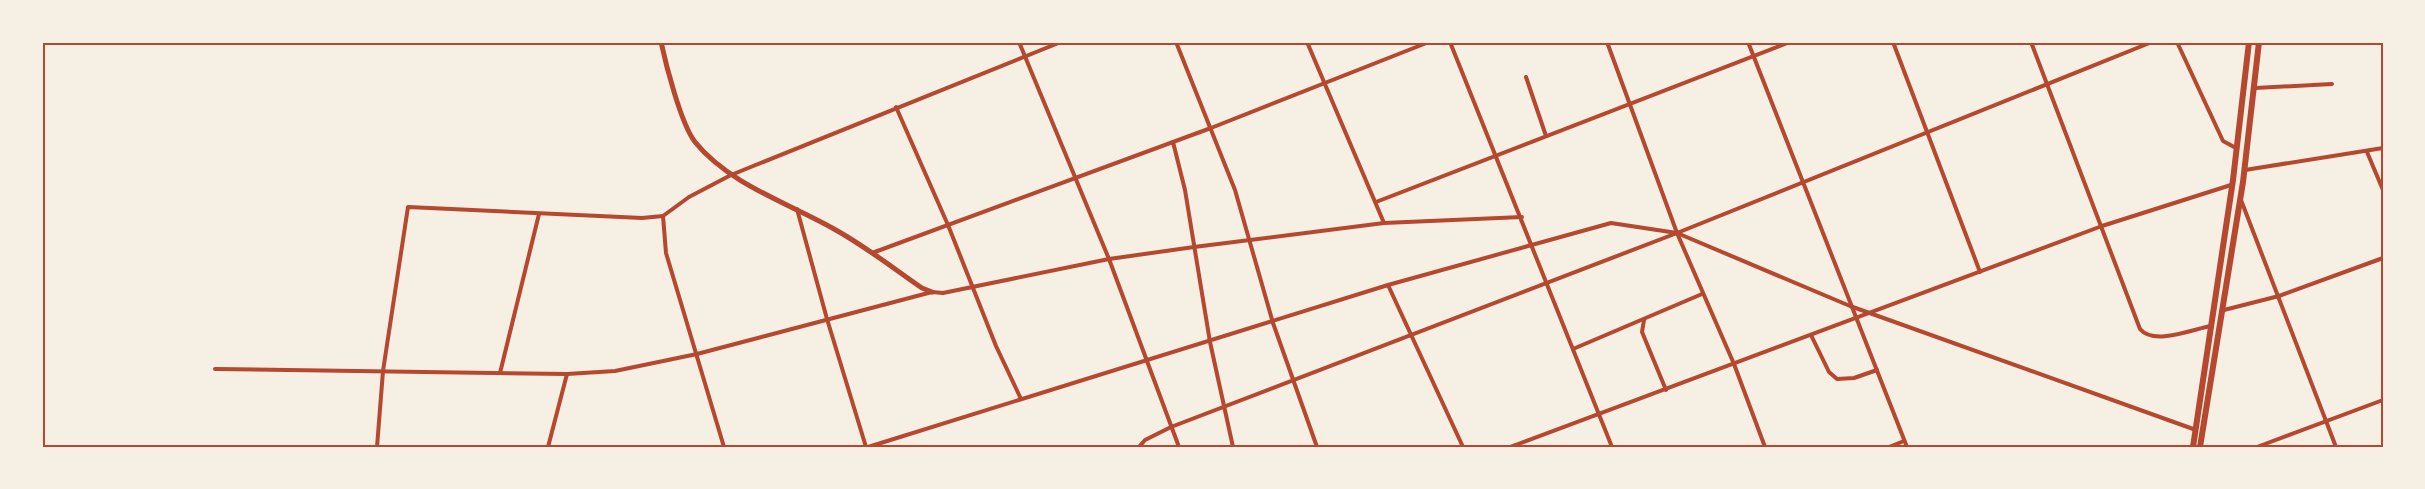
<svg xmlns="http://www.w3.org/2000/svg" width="2425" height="489" viewBox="0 0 2425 489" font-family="'Source Sans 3',sans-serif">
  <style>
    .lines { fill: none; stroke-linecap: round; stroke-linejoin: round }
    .minor { stroke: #b5482f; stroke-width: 4 }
    .tertiary { stroke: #b5482f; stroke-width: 5 }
    .secondary { stroke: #b5482f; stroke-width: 6 }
    .neatline { fill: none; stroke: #b5482f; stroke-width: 2 }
  </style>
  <rect width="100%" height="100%" fill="#f6efe4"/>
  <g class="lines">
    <!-- minor -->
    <g class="minor">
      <path d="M 1019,42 L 1109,259 L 1179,447"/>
      <path d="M 1176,42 L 1235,190 L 1273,323 L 1317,447"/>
      <path d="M 1307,42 L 1384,223"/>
      <path d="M 1450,42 L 1612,447"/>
      <path d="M 1607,42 L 1677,233 L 1734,364 L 1765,447"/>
      <path d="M 1748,42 L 1907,447"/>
      <path d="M 1893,42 L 1980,272"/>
      <path d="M 2031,42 L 2140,329 C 2154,346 2193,329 2211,326"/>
      <path d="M 2177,42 L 2223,141 L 2236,148"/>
      <path d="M 1526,77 L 1546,136"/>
      <path d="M 2255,88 L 2332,84"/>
      <path d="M 896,107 L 948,225 L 996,346 L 1021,399"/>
      <path d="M 1173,142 L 1185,190 L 1210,342 L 1233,447"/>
      <path d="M 2367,152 L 2383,190"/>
      <path d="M 2245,170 L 2383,148"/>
      <path d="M 2241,200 L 2336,447"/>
      <path d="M 1376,202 L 1790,42"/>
      <path d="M 797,209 L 827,319 L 866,447"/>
      <path d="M 663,216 L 666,253 L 724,447"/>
      <path d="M 872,253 L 1211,128 L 1429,42"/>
      <path d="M 1388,285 L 1463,447"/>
      <path d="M 2224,310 L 2279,296 L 2383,258"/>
      <path d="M 1644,320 L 1642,332 L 1666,390"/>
      <path d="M 1811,335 L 1829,372 L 1837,379 L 1854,378 L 1877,370"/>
      <path d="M 1573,349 L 1702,294"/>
      <path d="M 215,369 L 567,374 L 615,371 L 697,354 L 932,292 L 943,293 L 1109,259 L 1194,247 L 1384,223 L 1522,217"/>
      <path d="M 500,373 L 539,214"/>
      <path d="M 377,447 L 383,371 L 408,207 L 642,218 L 663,216 L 689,197 L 731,175 L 1061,42"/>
      <path d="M 548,447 L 567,374"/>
      <path d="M 868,447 L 1388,285 L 1611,223 L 1677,233 L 1850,306 L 2196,430"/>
      <path d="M 1139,447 L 1145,440 L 1171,427 L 1677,233 L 2152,42"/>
      <path d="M 1510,447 L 2102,226 L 2231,185"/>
      <path d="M 1889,447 L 1904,441"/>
      <path d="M 2257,447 L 2383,400"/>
    </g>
    <!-- tertiary -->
    <path class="tertiary" d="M 661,42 C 666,65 681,124 695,142 C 729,184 788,203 834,229 C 865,246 893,268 922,288 L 932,292"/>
    <!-- secondary -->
    <g class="secondary">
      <path d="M 2193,447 L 2233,180 L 2249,42"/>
      <path d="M 2200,447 L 2243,182 L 2259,42"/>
    </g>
  </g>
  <!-- border -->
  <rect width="2425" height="489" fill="none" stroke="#f6efe4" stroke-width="87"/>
  <rect x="44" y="44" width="2338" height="402" class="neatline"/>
</svg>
